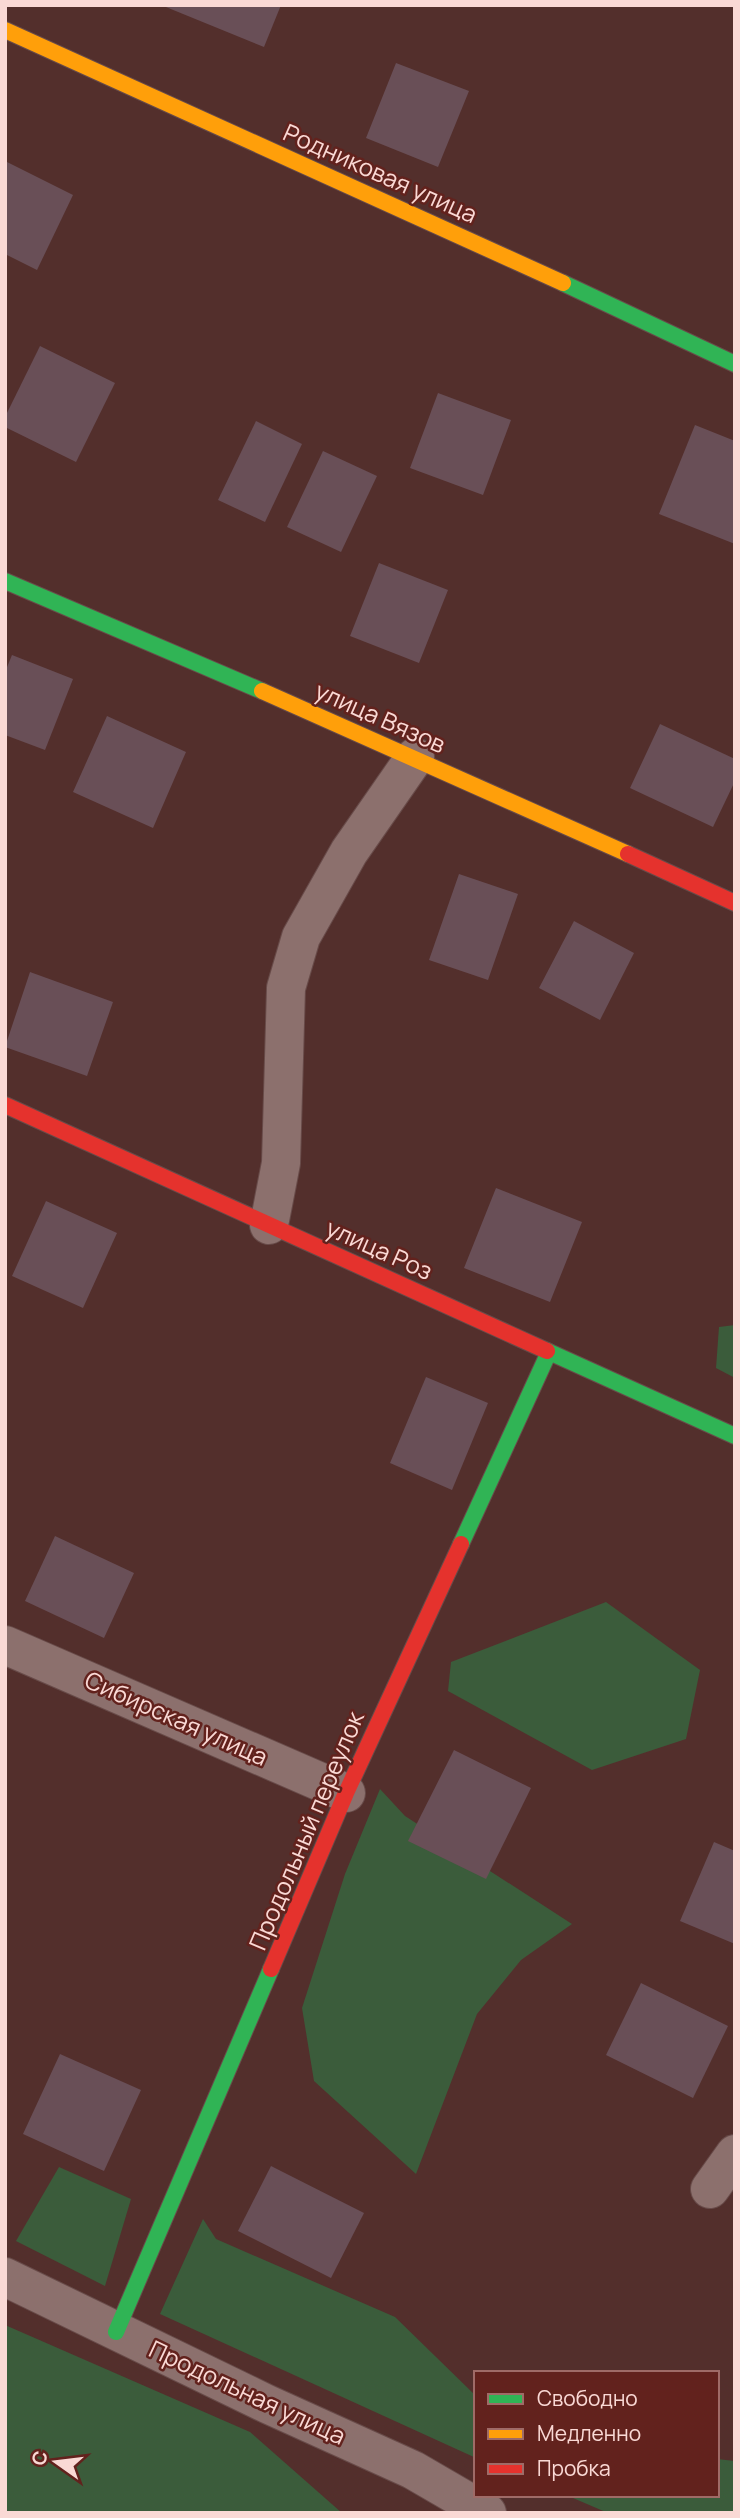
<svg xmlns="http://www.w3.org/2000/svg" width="740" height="2518" viewBox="0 0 740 2518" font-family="Manrope,sans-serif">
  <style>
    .green { fill: #3b5c3b }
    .building { fill: #694f57 }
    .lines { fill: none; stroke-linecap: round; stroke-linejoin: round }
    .street-casing { stroke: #684b49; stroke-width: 40 }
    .fast-casing { stroke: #684b49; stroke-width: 18 }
    .slow-casing { stroke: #684b49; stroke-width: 18 }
    .jam-casing { stroke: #684b49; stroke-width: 18 }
    .street { stroke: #8c706d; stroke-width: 38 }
    .fast { stroke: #30b455; stroke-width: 16 }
    .slow { stroke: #ff9f0a; stroke-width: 16 }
    .jam { stroke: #e5322d; stroke-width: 16 }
    .labels { text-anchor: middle; stroke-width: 5; stroke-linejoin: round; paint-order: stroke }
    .street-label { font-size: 24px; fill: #fad9d5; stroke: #62221d }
  </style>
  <rect width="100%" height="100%" fill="#532f2c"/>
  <!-- green -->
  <g class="green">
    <path d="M 735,1325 L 735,1378 L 716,1368 L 719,1327 Z"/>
    <path d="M 606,1602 L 700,1670 L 686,1739 L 592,1770 L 448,1691 L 451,1662 Z"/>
    <path d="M 380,1789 L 405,1816 L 572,1924 L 521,1960 L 477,2014 L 416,2174 L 314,2081 L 302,2008 L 345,1874 Z"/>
    <path d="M 59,2167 L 131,2199 L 105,2286 L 16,2241 Z"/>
    <path d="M 203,2219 L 216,2239 L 395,2317 L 476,2396 L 476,2458 L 160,2314 Z"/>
    <path d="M 5,2325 L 250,2432 L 342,2513 L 5,2513 Z"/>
    <path d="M 717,2459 L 735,2461 L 735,2513 L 608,2513 L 566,2495 L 717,2495 Z"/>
  </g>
  <!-- building -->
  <g class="building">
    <path d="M 161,5 L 281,5 L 264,47 Z"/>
    <path d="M 396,63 L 469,91 L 438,167 L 366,138 Z"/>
    <path d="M 5,161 L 73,195 L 37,270 L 5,254 Z"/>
    <path d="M 40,346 L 115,383 L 76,462 L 5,427 L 5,417 Z"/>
    <path d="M 438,393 L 511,420 L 483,495 L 410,468 Z"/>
    <path d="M 256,421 L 302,444 L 265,522 L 218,500 Z"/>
    <path d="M 695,425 L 735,441 L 735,544 L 659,514 Z"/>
    <path d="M 323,451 L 377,476 L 341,552 L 287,527 Z"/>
    <path d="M 379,563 L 448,590 L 419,663 L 350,636 Z"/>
    <path d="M 12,655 L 73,679 L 45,750 L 5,735 L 5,672 Z"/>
    <path d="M 107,716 L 186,752 L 153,828 L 73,792 Z"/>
    <path d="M 660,724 L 735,759 L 735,781 L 713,827 L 630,788 Z"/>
    <path d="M 459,874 L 518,894 L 488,980 L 429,960 Z"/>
    <path d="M 574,921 L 634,953 L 600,1020 L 539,988 Z"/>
    <path d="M 30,972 L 113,1002 L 87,1076 L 5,1047 Z"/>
    <path d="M 496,1188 L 582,1222 L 550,1302 L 464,1268 Z"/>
    <path d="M 46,1201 L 117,1233 L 83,1308 L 12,1276 Z"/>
    <path d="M 426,1377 L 488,1403 L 452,1490 L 390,1463 Z"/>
    <path d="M 55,1536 L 134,1573 L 104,1638 L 25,1601 Z"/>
    <path d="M 454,1750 L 531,1788 L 486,1879 L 408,1841 Z"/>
    <path d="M 714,1842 L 735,1851 L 735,1944 L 680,1921 Z"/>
    <path d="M 641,1983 L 728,2026 L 693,2098 L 606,2055 Z"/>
    <path d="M 60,2054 L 141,2090 L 104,2171 L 23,2134 Z"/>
    <path d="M 271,2166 L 364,2213 L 331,2278 L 238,2231 Z"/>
  </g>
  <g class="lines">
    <defs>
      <g id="street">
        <path d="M 269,1225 L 281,1163 L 286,988 L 301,937 L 349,852 L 415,757"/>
        <path d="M 5,1645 L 346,1793"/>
        <path d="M 710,2189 L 735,2154"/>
        <path d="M 5,2277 L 267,2404 L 413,2470 L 487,2513"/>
      </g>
      <g id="fast">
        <path d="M 563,283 L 735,364"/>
        <path d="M 5,581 L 262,691"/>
        <path d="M 547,1351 L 735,1436"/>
        <path d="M 461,1544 L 549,1352"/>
        <path d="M 116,2332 L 271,1969"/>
      </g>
      <g id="slow">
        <path d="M 5,30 L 563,283"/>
        <path d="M 262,691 L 628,854"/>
      </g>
      <g id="jam">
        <path d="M 628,854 L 735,903"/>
        <path d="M 5,1105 L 547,1351"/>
        <path d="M 271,1969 L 346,1793 L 461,1544"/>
      </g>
    </defs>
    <!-- street casing -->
    <use href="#street" class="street-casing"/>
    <!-- fast casing -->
    <use href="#fast" class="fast-casing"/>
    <!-- slow casing -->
    <use href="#slow" class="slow-casing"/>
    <!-- jam casing -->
    <use href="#jam" class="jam-casing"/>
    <!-- street -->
    <use href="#street" class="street"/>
    <!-- fast -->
    <use href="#fast" class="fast"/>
    <!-- slow -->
    <use href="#slow" class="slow"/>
    <!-- jam -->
    <use href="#jam" class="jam"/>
  </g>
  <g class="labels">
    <!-- street labels -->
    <g class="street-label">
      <text transform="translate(380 174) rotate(24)" y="8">Родниковая улица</text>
      <text transform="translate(380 718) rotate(24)" y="8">улица Вязов</text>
      <text transform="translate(379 1250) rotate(24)" y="8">улица Роз</text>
      <text transform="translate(176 1719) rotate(24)" y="8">Сибирская улица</text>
      <text transform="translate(307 1831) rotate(-67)" y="8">Продольный переулок</text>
      <text transform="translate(247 2393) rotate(25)" y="8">Продольная улица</text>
    </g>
  </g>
  <!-- border -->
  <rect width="740" height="2518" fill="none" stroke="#fad9d5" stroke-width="14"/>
  <!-- legend -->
  <rect x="474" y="2371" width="245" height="126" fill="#62221d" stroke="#9f6b67" stroke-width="2"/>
  <rect x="488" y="2394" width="35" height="10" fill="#30b455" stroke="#9f6b67" stroke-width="2"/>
  <text x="537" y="2406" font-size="21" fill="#fad9d5">Свободно</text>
  <rect x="488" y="2429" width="35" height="10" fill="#ff9f0a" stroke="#9f6b67" stroke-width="2"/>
  <text x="537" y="2441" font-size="21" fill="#fad9d5">Медленно</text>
  <rect x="488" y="2464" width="35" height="10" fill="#e5322d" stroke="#9f6b67" stroke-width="2"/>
  <text x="537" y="2476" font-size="21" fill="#fad9d5">Пробка</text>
  <!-- north arrow -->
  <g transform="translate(56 2462) rotate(284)" stroke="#62221d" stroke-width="5" paint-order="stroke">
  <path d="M0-5L12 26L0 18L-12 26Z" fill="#fad9d5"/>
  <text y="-10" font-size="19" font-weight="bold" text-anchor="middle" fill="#fad9d5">С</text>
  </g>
</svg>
